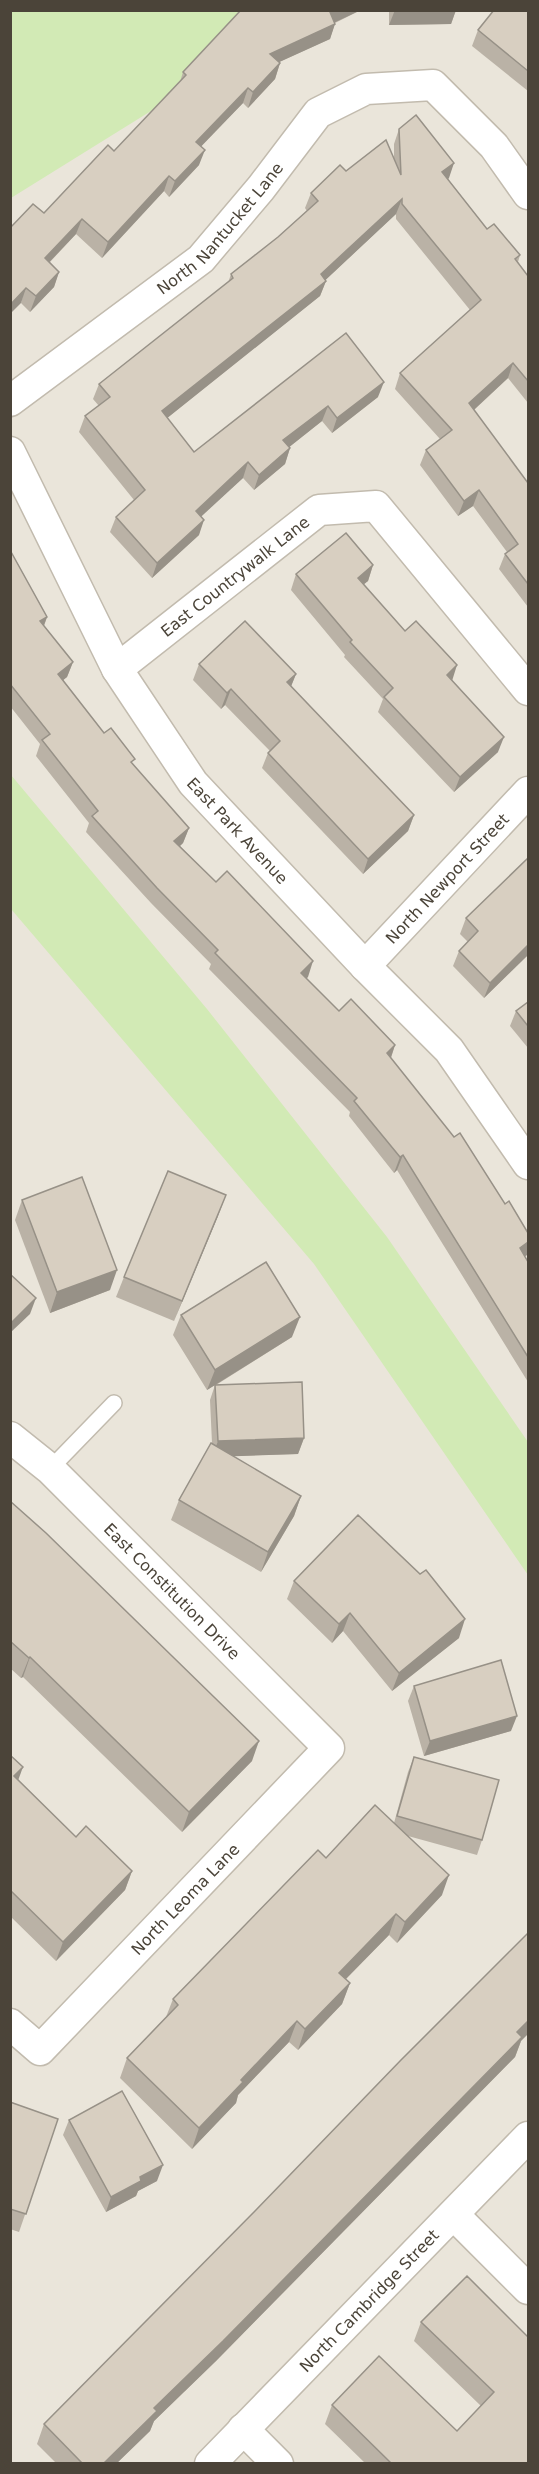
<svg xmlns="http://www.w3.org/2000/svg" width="539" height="2474" viewBox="0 0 539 2474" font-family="'DejaVu Sans',sans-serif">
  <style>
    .residential { fill: #eae5da }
    .green { fill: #d2eab5 }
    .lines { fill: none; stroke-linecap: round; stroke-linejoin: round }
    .lane-casing { stroke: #c2bbae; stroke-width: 18 }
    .street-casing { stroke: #c2bbae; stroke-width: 33 }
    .lane { stroke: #fff; stroke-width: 15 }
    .street { stroke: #fff; stroke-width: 30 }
    .wall { fill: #bab2a6 }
    .shaded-wall { fill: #979187 }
    .building { fill: #d8cfc1; stroke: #979187; stroke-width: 1.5 }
    .labels { text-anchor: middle; stroke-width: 4.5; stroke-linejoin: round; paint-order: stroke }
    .street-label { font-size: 16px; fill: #4b4439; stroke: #fff }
  </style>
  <rect width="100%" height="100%" fill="#f6f3ec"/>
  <!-- residential -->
  <path class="residential" d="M 11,11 L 528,11 L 528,2463 L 11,2464 Z"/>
  <!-- green -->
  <g class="green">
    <path d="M 11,11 L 312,11 L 11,198 Z"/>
    <path d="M 11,775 L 207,1009 L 387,1237 L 528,1442 L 528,1575 L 314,1264 L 11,909 Z"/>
  </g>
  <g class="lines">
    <defs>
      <path id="lane" d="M 50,1469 L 114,1403"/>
      <g id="street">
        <path id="s1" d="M 10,401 L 201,259 L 261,188 L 318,113 L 366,89 L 433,85 L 494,146 L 528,194"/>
        <path id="s2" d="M 10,452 L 117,669 L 193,783 L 365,966 L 449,1050 L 528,1164"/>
        <path id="s3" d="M 117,669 L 319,510 L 376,506 L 528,690"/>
        <path id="s4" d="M 365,966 L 528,792"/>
        <path id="s5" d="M 10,1437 L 50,1469 L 329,1748 L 40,2050 L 10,2024"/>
        <path d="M 454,2215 L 528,2289"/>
        <path d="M 243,2429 L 278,2464"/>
        <path id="s6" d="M 210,2464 L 528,2137"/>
      </g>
    </defs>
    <!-- lane casing -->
    <use href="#lane" class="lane-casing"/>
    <!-- street casing -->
    <use href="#street" class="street-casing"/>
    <!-- lane -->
    <use href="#lane" class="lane"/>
    <!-- street -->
    <use href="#street" class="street"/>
  </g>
  <!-- wall -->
  <g class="wall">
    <path d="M 241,10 L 361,10 L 335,23 L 330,39 L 279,62 L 280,63 L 275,79 L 248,108 L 243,103 L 201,146 L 199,165 L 169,197 L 164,191 L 102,258 L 76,234 L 50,262 L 59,272 L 54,287 L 30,312 L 21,303 L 44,213 L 114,151 L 180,82 L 183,72 Z"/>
    <path d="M 389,10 L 456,10 L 451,24 L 389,25 Z"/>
    <path d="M 528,10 L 528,91 L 472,46 L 478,30 Z"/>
    <path d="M 399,129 L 449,178 L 448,179 L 487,229 L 520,255 L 518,262 L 528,276 L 528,403 L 508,378 L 474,410 L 528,483 L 528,607 L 499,569 L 505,554 L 507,552 L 473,506 L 458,516 L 420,465 L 426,450 L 440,439 L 395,389 L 400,373 L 470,310 L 396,219 L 396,214 L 325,280 L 326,281 L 320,296 L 167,418 L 194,452 L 346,333 L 378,397 L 332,433 L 322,421 L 289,447 L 290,448 L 285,464 L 254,490 L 243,478 L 201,516 L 199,535 L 152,578 L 110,532 L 116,517 L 134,500 L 79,432 L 85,416 L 99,406 L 93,399 L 99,384 L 228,283 L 231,274 L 278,237 L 307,211 L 305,208 L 311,193 L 346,171 L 394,160 L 394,144 Z"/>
    <path d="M 10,550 L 47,617 L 44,626 L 73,662 L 67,677 L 63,680 L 104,733 L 189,828 L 183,843 L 180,846 L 308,977 L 306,978 L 339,1011 L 395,1045 L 391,1058 L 527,1255 L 525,1256 L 528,1262 L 528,1382 L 397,1170 L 394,1173 L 349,1116 L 350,1112 L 209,969 L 211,964 L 151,903 L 86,832 L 89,823 L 36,756 L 40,744 L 10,706 Z"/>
    <path d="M 373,565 L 368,581 L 363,584 L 405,631 L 452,680 L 498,752 L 454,792 L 378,712 L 383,699 L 344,657 L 345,655 L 291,590 L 296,574 Z"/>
    <path d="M 199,664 L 296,674 L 291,686 L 414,815 L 408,831 L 363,874 L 262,768 L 268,753 L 270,751 L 225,705 L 221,709 L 193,680 Z"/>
    <path d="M 528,858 L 528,955 L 484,998 L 453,966 L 459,951 L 468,942 L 460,934 L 466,918 Z"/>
    <path d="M 528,1002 L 528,1048 L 510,1026 L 516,1011 Z"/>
    <path d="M 22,1200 L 110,1290 L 50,1313 L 15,1220 Z"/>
    <path d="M 218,1216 L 174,1321 L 116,1297 L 124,1277 Z"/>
    <path d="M 181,1315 L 292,1337 L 216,1385 L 304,1438 L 298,1454 L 233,1456 L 301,1496 L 294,1516 L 261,1572 L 171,1520 L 179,1500 L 212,1443 L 210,1400 L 215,1385 L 207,1390 L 173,1335 Z"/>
    <path d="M 10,1501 L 252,1761 L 182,1832 L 23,1677 L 21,1678 L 10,1668 Z"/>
    <path d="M 294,1581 L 459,1638 L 392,1691 L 343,1631 L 332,1643 L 287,1599 Z"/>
    <path d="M 414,1686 L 511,1731 L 424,1756 L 408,1701 Z"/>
    <path d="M 10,1755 L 18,1780 L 76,1837 L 132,1871 L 125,1890 L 56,1961 L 10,1916 Z"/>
    <path d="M 414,1757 L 482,1840 L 477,1855 L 408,1836 L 442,1895 L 397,1943 L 389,1935 L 346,1979 L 350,1983 L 342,2004 L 298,2050 L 289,2042 L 238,2095 L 236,2103 L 192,2149 L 120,2078 L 127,2058 L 166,2017 L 173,1999 L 326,1858 L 394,1823 L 408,1772 Z"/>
    <path d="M 521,2041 L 515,2057 L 216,2361 L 154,2421 L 150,2431 L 117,2463 L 56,2463 L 37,2444 L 44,2424 Z"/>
    <path d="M 10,2102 L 58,2119 L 19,2232 L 10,2229 Z"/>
    <path d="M 69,2120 L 157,2181 L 138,2191 L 136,2196 L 106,2212 L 63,2135 Z"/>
    <path d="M 467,2276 L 528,2463 L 365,2463 L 325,2424 L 332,2405 L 457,2431 L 481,2406 L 414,2341 L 421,2322 Z"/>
  </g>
  <!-- shaded-wall -->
  <g class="shaded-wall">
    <path d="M 333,10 L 361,10 L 325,27 L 330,12 Z"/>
    <path d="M 395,10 L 456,10 L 451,24 L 389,25 Z"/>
    <path d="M 335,24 L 330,39 L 264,69 L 270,54 Z"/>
    <path d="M 280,63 L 275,79 L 248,108 L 253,92 Z"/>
    <path d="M 248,88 L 243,103 L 191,157 L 196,142 Z"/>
    <path d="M 205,150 L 199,165 L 169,197 L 175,181 Z"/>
    <path d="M 454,163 L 449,178 L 437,188 L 442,172 Z"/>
    <path d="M 169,176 L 164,191 L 102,258 L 108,242 Z"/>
    <path d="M 402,199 L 396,214 L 316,289 L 326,281 L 320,296 L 156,427 L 162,411 L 321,274 Z"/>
    <path d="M 82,219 L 76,234 L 39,273 L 45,258 Z"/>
    <path d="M 59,272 L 54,287 L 30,312 L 36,296 Z"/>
    <path d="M 26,288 L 21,303 L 10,314 L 10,305 Z"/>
    <path d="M 513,363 L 508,378 L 464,419 L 469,403 Z"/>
    <path d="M 384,382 L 378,397 L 332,433 L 337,418 Z"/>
    <path d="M 328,406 L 322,421 L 278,456 L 283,440 Z"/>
    <path d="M 290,448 L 285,464 L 254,490 L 259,475 Z"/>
    <path d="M 248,462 L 243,478 L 191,526 L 196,511 Z"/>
    <path d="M 479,490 L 473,506 L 458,516 L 464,501 Z"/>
    <path d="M 204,520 L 199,535 L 152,578 L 157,563 Z"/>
    <path d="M 373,565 L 368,581 L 352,594 L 358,578 Z"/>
    <path d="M 47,617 L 41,633 L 40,621 Z"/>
    <path d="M 73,662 L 67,677 L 52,689 L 58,674 Z"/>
    <path d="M 457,665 L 452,681 L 447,675 Z"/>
    <path d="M 296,674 L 290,689 L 287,682 Z"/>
    <path d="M 231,689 L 225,705 L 221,709 L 227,693 Z"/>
    <path d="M 504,737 L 498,752 L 454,792 L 460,777 Z"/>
    <path d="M 414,815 L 408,831 L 363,874 L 368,859 Z"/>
    <path d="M 189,828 L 183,843 L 169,856 L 174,841 Z"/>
    <path d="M 528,945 L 528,955 L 484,998 L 490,983 Z"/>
    <path d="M 313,961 L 308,977 L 296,988 L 301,973 Z"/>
    <path d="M 395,1045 L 390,1060 L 387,1053 Z"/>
    <path d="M 403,1155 L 397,1170 L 394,1173 L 400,1157 Z"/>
    <path d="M 226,1195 L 218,1216 L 174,1321 L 182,1301 Z"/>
    <path d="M 528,1242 L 528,1251 L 527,1255 L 514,1263 L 520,1248 Z"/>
    <path d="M 117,1270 L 110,1290 L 50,1313 L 57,1292 Z"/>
    <path d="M 36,1298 L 30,1314 L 10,1333 L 10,1324 Z"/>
    <path d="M 300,1317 L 292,1337 L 207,1390 L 215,1370 Z"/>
    <path d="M 304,1438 L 298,1454 L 212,1457 L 218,1441 Z"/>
    <path d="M 301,1496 L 294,1516 L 261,1572 L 268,1552 Z"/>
    <path d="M 350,1613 L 343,1631 L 332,1643 L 339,1624 Z"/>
    <path d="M 465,1619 L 459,1638 L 392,1691 L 399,1673 Z"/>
    <path d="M 30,1657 L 23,1677 L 21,1678 L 29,1658 Z"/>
    <path d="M 517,1716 L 511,1731 L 424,1756 L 430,1741 Z"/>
    <path d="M 259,1741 L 252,1761 L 182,1832 L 189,1812 Z"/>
    <path d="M 23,1767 L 16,1786 L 14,1776 Z"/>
    <path d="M 132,1871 L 125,1890 L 56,1961 L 63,1942 Z"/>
    <path d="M 449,1875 L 442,1895 L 397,1943 L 405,1922 Z"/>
    <path d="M 396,1914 L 389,1935 L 332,1993 L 339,1973 Z"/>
    <path d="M 350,1983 L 342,2004 L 298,2050 L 305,2029 Z"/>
    <path d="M 297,2021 L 289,2042 L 238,2095 L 236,2103 L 192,2149 L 199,2128 L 241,2080 Z"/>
    <path d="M 528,2021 L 528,2034 L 521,2041 L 515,2057 L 216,2361 L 154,2421 L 150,2431 L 117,2463 L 104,2463 L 154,2408 Z"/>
    <path d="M 163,2165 L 157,2181 L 138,2191 L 136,2196 L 106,2212 L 111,2197 L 140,2177 Z"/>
  </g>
  <!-- building -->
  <g class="building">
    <path d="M 241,10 L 333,10 L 330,12 L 335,24 L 270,54 L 280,63 L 253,92 L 248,88 L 196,142 L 205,150 L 175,181 L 169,176 L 108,242 L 82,219 L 45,258 L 59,272 L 36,296 L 26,288 L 10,305 L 10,228 L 33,204 L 44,213 L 108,145 L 114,151 L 186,75 L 183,72 Z"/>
    <path d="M 494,10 L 528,10 L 528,71 L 478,30 Z"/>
    <path d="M 416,115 L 454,163 L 442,172 L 487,229 L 494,224 L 520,255 L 515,259 L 528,276 L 528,381 L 513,363 L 469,403 L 528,483 L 528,584 L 505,554 L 518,544 L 479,490 L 464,501 L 426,450 L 452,430 L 400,373 L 481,300 L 402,204 L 402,199 L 321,274 L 326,281 L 162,411 L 194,452 L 346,333 L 384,382 L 337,418 L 328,406 L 283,440 L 290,448 L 259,475 L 248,462 L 196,511 L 204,520 L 157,563 L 116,517 L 145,490 L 85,416 L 110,397 L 99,384 L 233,278 L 231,274 L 278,237 L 318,201 L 311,193 L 340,165 L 346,171 L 386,140 L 401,175 L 399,129 Z"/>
    <path d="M 346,533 L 373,565 L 358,578 L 405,631 L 416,621 L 457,665 L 447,675 L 504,737 L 460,777 L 384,697 L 393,688 L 350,642 L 352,640 L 296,574 Z"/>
    <path d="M 10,550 L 47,617 L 40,621 L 73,662 L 58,674 L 104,733 L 111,728 L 135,759 L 131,762 L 189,828 L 174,841 L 216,882 L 227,871 L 313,961 L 301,973 L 339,1011 L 351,999 L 395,1045 L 387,1053 L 454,1137 L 460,1133 L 505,1204 L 509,1201 L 528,1233 L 528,1242 L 520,1248 L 528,1262 L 528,1357 L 403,1155 L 400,1157 L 354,1101 L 357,1098 L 215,953 L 218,950 L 157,888 L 92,816 L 98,811 L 42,740 L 50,734 L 10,684 Z"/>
    <path d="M 245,621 L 296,674 L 287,682 L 414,815 L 368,859 L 268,753 L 280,741 L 231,689 L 227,693 L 199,664 Z"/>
    <path d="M 528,858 L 528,945 L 490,983 L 459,951 L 478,931 L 466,918 Z"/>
    <path d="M 528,1002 L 528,1026 L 516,1011 Z"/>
    <path d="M 168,1171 L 226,1195 L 182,1301 L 124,1277 Z"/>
    <path d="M 82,1177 L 117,1270 L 57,1292 L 22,1200 Z"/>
    <path d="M 266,1262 L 300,1317 L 215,1370 L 181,1315 Z"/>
    <path d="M 10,1274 L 36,1298 L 10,1324 Z"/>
    <path d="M 302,1382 L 304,1438 L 218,1441 L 215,1385 Z"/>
    <path d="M 211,1443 L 301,1496 L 268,1552 L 179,1500 Z"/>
    <path d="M 10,1501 L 46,1533 L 259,1741 L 189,1812 L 30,1657 L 29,1658 L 10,1641 Z"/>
    <path d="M 358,1515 L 420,1574 L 426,1570 L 465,1619 L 399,1673 L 350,1613 L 339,1624 L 294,1581 Z"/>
    <path d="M 501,1660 L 517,1716 L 430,1741 L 414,1686 Z"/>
    <path d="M 10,1755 L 23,1767 L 14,1776 L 76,1837 L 86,1826 L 132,1871 L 63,1942 L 10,1890 Z"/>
    <path d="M 414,1757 L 499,1780 L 482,1840 L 397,1816 Z"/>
    <path d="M 375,1805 L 449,1875 L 405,1922 L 396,1914 L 339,1973 L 350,1983 L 305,2029 L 297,2021 L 241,2080 L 243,2082 L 199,2128 L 127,2058 L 178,2005 L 173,1999 L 318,1850 L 326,1858 Z"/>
    <path d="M 528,1933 L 528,2021 L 517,2032 L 522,2037 L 223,2341 L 154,2408 L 157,2411 L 104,2463 L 82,2463 L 44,2424 L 255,2211 L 401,2060 Z"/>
    <path d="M 122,2091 L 163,2165 L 140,2177 L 141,2181 L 111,2197 L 69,2120 Z"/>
    <path d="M 10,2102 L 58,2119 L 26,2214 L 10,2209 Z"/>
    <path d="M 467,2276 L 528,2337 L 528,2463 L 391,2463 L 332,2405 L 379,2356 L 457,2431 L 494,2392 L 421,2322 Z"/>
  </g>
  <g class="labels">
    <!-- street labels -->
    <g class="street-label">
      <text dy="6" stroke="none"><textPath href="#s1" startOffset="273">North Nantucket Lane</textPath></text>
      <text dy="6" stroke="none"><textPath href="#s3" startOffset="150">East Countrywalk Lane</textPath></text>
      <text dy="6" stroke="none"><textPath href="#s2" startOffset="444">East Park Avenue</textPath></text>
      <text dy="6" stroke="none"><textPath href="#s4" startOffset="120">North Newport Street</textPath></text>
      <text dy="6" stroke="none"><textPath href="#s5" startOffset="224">East Constitution Drive</textPath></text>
      <text transform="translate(185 1899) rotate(-46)" y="6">North Leoma Lane</text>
      <text dy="6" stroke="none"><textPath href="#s6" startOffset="228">North Cambridge Street</textPath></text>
    </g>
  </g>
  <!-- border -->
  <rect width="539" height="2474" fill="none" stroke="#4b4439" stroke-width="24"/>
</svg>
